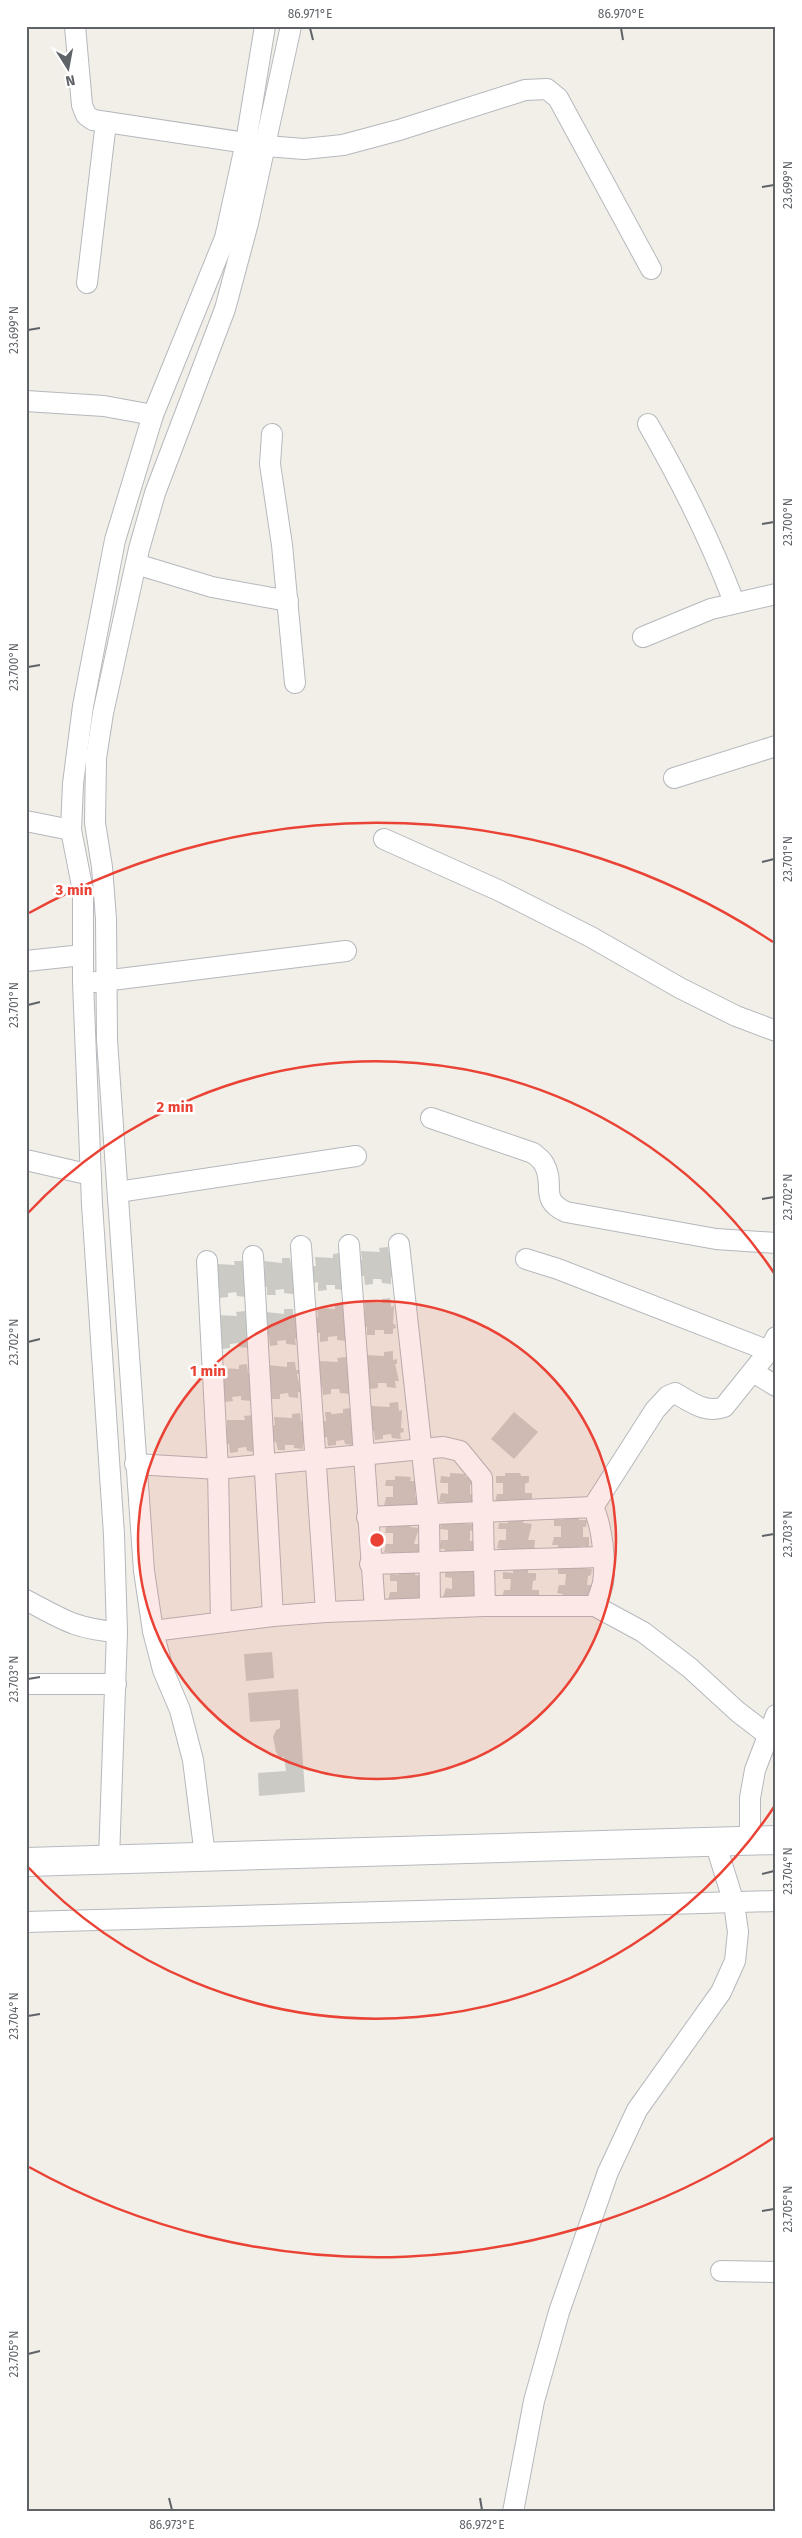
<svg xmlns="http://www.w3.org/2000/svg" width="802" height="2538" viewBox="0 0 802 2538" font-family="'Fira Sans',sans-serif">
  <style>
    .building { fill: #cccac5 }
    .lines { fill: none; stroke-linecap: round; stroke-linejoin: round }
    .street-casing { stroke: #b5b8bc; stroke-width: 22 }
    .secondary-casing { stroke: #b6babf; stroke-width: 30 }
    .street { stroke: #fff; stroke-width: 20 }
    .secondary { stroke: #fff; stroke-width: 28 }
    .ticks { fill: none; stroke: #5f6368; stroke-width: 2 }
    .ring { fill: none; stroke: #ea4335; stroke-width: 2.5 }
    .centre { fill: #ea4335; stroke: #fff; stroke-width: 2.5 }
    .ring-label { font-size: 15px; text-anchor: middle; font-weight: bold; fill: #ea4335; stroke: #fff; stroke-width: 5; stroke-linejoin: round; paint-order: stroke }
    .neatline { fill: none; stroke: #5f6368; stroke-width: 2 }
    .ticks-label { font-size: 12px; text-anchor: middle; fill: #5f6368 }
  </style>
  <rect width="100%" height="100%" fill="#f1efe8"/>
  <!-- building -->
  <g class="building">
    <path d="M 388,1247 L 389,1256 L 392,1255 L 392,1260 L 390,1260 L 394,1277 L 391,1277 L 391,1284 L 382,1283 L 381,1279 L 373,1279 L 373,1284 L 365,1285 L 364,1276 L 360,1276 L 359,1260 L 362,1260 L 361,1251 L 380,1252 L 379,1248 Z"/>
    <path d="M 341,1253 L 344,1290 L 335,1289 L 335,1285 L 326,1285 L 327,1290 L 318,1291 L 318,1282 L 314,1283 L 312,1266 L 316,1266 L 315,1257 L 333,1258 L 333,1254 Z"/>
    <path d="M 282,1258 L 290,1258 L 291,1266 L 294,1266 L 295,1270 L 293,1270 L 296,1288 L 293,1288 L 293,1294 L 284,1293 L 284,1289 L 275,1290 L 276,1295 L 267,1295 L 267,1287 L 262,1287 L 261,1271 L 265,1270 L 264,1261 L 282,1263 Z"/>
    <path d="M 234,1261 L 243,1261 L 244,1269 L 247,1269 L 246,1297 L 237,1296 L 236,1292 L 228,1293 L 228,1297 L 220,1298 L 219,1289 L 215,1289 L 217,1264 L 235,1265 Z"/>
    <path d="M 390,1298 L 391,1307 L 394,1306 L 393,1324 L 395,1324 L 396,1328 L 393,1329 L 393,1334 L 384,1334 L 384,1330 L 375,1330 L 375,1335 L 367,1335 L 367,1327 L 362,1327 L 361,1311 L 365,1311 L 364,1302 L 382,1303 L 382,1299 Z"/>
    <path d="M 343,1304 L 347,1341 L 337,1340 L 337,1336 L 328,1337 L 328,1341 L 320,1342 L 320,1333 L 316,1333 L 314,1317 L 318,1317 L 317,1308 L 335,1309 L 335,1305 Z"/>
    <path d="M 284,1309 L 293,1309 L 293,1317 L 296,1317 L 296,1334 L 298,1334 L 298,1339 L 295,1339 L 296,1345 L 286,1344 L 286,1340 L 277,1341 L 278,1345 L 270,1346 L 269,1337 L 265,1338 L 263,1322 L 267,1321 L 266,1312 L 284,1314 Z"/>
    <path d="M 245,1311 L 246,1320 L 249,1320 L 251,1342 L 248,1342 L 248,1348 L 239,1347 L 238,1343 L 230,1344 L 230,1348 L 222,1349 L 221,1340 L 217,1340 L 219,1315 L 237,1316 L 236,1312 Z"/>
    <path d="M 393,1351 L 393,1360 L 397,1359 L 397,1364 L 395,1364 L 399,1381 L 395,1381 L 396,1388 L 387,1387 L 386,1383 L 378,1383 L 378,1388 L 370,1389 L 369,1380 L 365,1380 L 366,1355 L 384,1356 L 384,1352 Z"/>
    <path d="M 346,1357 L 347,1366 L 350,1366 L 352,1387 L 349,1388 L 349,1394 L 340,1393 L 339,1389 L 331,1389 L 331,1394 L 323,1395 L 322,1386 L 318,1386 L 317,1370 L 320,1370 L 320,1361 L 338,1362 L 337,1358 Z"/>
    <path d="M 287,1362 L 295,1362 L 296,1370 L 299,1370 L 299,1374 L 297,1374 L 301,1392 L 298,1392 L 298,1398 L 289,1397 L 288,1393 L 280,1394 L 280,1399 L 272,1399 L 271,1391 L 267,1391 L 268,1365 L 287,1367 Z"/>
    <path d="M 247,1364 L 248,1373 L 252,1373 L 252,1377 L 250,1377 L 253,1394 L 250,1395 L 251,1401 L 241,1400 L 241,1396 L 232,1397 L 233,1401 L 225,1402 L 221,1368 L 239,1369 L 239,1365 Z"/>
    <path d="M 398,1402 L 399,1411 L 402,1410 L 401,1428 L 403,1428 L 404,1432 L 400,1433 L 401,1439 L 392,1438 L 391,1434 L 383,1435 L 383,1439 L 375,1440 L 374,1431 L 370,1431 L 369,1415 L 372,1415 L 371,1406 L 390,1407 L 389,1403 Z"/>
    <path d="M 351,1408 L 354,1445 L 345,1444 L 344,1440 L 336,1441 L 336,1445 L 328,1446 L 327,1437 L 323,1437 L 322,1421 L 326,1421 L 325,1412 L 331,1412 L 331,1414 L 343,1413 L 343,1409 Z"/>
    <path d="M 514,1412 L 538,1432 L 514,1459 L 491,1439 Z"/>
    <path d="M 300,1413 L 301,1421 L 304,1421 L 305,1425 L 303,1426 L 306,1443 L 303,1443 L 303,1449 L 294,1448 L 294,1445 L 285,1445 L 285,1450 L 278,1450 L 276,1442 L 272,1442 L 271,1426 L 275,1425 L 274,1417 L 292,1418 L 292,1414 Z"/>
    <path d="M 253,1415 L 256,1452 L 247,1451 L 246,1447 L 238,1448 L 238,1452 L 230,1453 L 229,1444 L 225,1445 L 224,1429 L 227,1428 L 227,1420 L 245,1420 L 244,1416 Z"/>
    <path d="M 450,1473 L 466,1474 L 465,1477 L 474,1478 L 473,1483 L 470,1485 L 470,1494 L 476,1494 L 476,1504 L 445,1506 L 445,1502 L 439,1502 L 441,1493 L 448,1494 L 448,1483 L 440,1483 L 441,1476 L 450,1477 Z"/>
    <path d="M 505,1473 L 520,1473 L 521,1476 L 529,1476 L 529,1482 L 525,1484 L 525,1493 L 532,1493 L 532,1502 L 495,1502 L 497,1494 L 503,1494 L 503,1483 L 496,1483 L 496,1476 L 505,1476 Z"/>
    <path d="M 395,1476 L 411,1477 L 410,1481 L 419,1481 L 419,1487 L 415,1488 L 415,1497 L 422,1498 L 421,1507 L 390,1509 L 390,1506 L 384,1506 L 386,1497 L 393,1497 L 393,1486 L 385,1486 L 386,1480 L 395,1480 Z"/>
    <path d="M 563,1516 L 579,1516 L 579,1520 L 587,1520 L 586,1527 L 583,1527 L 583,1537 L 589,1537 L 589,1547 L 580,1546 L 580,1550 L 575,1549 L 576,1547 L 558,1548 L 558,1545 L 552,1545 L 554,1537 L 561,1537 L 561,1526 L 554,1526 L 554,1519 L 563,1520 Z"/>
    <path d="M 450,1519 L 466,1520 L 465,1524 L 474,1524 L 473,1530 L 470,1531 L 470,1541 L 477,1541 L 476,1550 L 467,1550 L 467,1554 L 462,1553 L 462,1551 L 445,1552 L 445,1549 L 439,1549 L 441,1540 L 448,1540 L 448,1530 L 440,1529 L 441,1523 L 450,1523 Z"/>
    <path d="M 508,1519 L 524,1520 L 523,1523 L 532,1524 L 528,1540 L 535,1540 L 534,1550 L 503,1552 L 503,1549 L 497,1548 L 499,1540 L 506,1540 L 506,1529 L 498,1529 L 499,1523 L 508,1523 Z"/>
    <path d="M 395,1523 L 410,1524 L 410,1527 L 419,1528 L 414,1544 L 421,1544 L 421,1554 L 390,1556 L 390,1552 L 384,1552 L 386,1544 L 393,1544 L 393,1533 L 385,1533 L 386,1527 L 395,1527 Z"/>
    <path d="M 568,1564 L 583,1565 L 583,1568 L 592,1569 L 591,1575 L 588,1576 L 587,1585 L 594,1585 L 594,1595 L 585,1595 L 585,1598 L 580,1598 L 580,1595 L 563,1597 L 563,1594 L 557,1593 L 559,1585 L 565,1585 L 566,1574 L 558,1574 L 558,1567 L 568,1568 Z"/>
    <path d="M 454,1567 L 470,1568 L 470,1572 L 478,1572 L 478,1578 L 474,1579 L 474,1589 L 481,1589 L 480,1599 L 449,1600 L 449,1597 L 443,1597 L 446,1588 L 452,1589 L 452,1578 L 445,1577 L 445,1571 L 454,1572 Z"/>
    <path d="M 513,1569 L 528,1570 L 528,1573 L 536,1573 L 536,1580 L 533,1581 L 532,1590 L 539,1590 L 539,1600 L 502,1598 L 504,1590 L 510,1590 L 511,1579 L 503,1579 L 503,1572 L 513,1573 Z"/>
    <path d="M 399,1571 L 415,1571 L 415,1575 L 423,1576 L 423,1582 L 419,1582 L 419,1592 L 426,1592 L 425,1602 L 388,1600 L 390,1592 L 397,1592 L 397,1581 L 390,1581 L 390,1574 L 399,1575 Z"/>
    <path d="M 272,1652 L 274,1678 L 246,1681 L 244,1654 Z"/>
    <path d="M 298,1689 L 305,1792 L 259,1796 L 258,1773 L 286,1771 L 284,1757 L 279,1757 L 276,1752 L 273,1737 L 276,1730 L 280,1728 L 280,1720 L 250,1722 L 248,1693 Z"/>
  </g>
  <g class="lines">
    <defs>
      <g id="street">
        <path d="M 75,26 L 82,105 L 86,115 L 93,120 L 266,146 L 304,149 L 343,145 L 399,130 L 525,90 L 547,89 L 558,98 L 651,269"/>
        <path d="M 87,283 L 106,122"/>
        <path d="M 26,401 L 104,406 L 153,415"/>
        <path d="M 648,424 C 682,483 710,539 734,602"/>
        <path d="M 272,434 L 270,464 L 282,545 L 295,683"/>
        <path d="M 136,564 L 212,587 L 288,601"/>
        <path d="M 643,637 L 711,609 L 776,594"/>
        <path d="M 674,778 L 776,746"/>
        <path d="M 26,821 L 71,830"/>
        <path d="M 384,839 L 500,891 L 591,937 L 680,988 L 736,1016 L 776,1031"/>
        <path d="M 26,961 L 83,955"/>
        <path d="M 95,982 L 346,951"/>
        <path d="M 431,1118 L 533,1153 C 537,1156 542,1160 544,1164 C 556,1185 538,1199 566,1212 L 716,1239 L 776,1243"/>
        <path d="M 26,1160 L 91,1175"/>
        <path d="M 118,1192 L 356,1156"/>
        <path d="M 399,1244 L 429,1516 L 430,1608"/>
        <path d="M 349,1245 L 375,1610"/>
        <path d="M 301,1246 L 326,1612"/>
        <path d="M 253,1256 L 273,1616"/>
        <path d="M 526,1259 L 558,1269 L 769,1351"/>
        <path d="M 207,1261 L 218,1469 L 221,1622"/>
        <path d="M 753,1372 L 776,1386"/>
        <path d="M 135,1464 L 218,1469 L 443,1447 L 460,1451 L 482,1478 L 485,1606"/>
        <path d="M 593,1507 L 655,1410 L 668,1396 L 675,1393 C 691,1402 706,1414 724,1407 L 769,1351 L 776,1337"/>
        <path d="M 367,1517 L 593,1507 C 602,1525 606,1563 603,1583 C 601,1591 598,1599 595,1606"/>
        <path d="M 370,1564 L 602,1557"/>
        <path d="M 26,1600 C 62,1619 75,1629 117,1632"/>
        <path d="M 153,1631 L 273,1616 L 326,1612 L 485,1606 L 595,1606 L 643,1632 L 690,1668 L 738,1712 L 768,1735"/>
        <path d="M 26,1684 L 116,1684"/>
        <path d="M 750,1841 L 750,1798 L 755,1770 L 776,1715"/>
        <path d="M 205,1856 L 193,1760 L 180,1710 L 163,1670 L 153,1631 L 144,1571 L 107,1040 L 106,919 L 102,867 L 95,823 L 96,758 L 103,713 L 139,549 L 155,493 L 225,309 L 248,223 L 291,26"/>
        <path d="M 109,1859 L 117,1632 L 114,1535 L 92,1204 L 83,982 L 83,891 L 71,830 L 73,784 L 83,706 L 115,540 L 153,415 L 225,238 L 246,142 L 265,26"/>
        <path d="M 26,1922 L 776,1901"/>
        <path d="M 721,2271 L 776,2272"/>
        <path d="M 513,2512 L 534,2401 L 559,2312 L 608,2172 L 637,2110 L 721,1992 L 735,1961 L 738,1932 L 734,1903 L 715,1842"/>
      </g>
      <path id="secondary" d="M 26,1862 L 776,1840"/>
    </defs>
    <!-- street casing -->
    <use href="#street" class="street-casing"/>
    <!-- secondary casing -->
    <use href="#secondary" class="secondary-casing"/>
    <!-- street -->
    <use href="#street" class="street"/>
    <!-- secondary -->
    <use href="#secondary" class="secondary"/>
  </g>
  <!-- ticks -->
  <path class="ticks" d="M 310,28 L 313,40M 621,28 L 623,40M 762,187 L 774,185M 28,330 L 40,328M 762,524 L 774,522M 28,667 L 40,665M 762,862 L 774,859M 28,1005 L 40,1002M 762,1199 L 774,1197M 28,1342 L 40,1339M 762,1536 L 774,1534M 28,1679 L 40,1677M 762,1874 L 774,1871M 28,2016 L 40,2014M 762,2211 L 774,2209M 28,2354 L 40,2351M 169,2498 L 172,2510M 480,2498 L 482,2510"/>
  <!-- distance rings -->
  <circle cx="377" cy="1540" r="239" fill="#ea4335" fill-opacity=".12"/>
  <g class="ring">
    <circle cx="377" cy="1540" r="239"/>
    <path d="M776 1804A478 478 0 0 1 27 1866M27 1214A478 478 0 0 1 776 1276"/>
    <path d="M773 2138A717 717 0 0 1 29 2167M29 913A717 717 0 0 1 773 942"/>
  </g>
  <circle cx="377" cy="1540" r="8" class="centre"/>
  <g class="ring-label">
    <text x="74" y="895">3 min</text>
    <text x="175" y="1112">2 min</text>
    <text x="208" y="1376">1 min</text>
  </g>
  <!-- border -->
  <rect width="802" height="2538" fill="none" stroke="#ffffff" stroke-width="55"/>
  <!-- north arrow -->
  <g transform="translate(68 68) rotate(169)" stroke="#ffffff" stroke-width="4" paint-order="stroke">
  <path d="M0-4L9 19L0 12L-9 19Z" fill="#5f6368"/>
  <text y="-8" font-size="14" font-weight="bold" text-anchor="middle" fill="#5f6368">N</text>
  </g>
  <rect x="28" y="28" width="746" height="2482" class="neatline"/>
  <g class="ticks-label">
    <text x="310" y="18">86.971°E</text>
    <text x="621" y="18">86.970°E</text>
    <text transform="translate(788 185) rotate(-90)" y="4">23.699°N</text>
    <text transform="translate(14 330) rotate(-90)" y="4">23.699°N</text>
    <text transform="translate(788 522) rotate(-90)" y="4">23.700°N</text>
    <text transform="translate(14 667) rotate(-90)" y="4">23.700°N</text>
    <text transform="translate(788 859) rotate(-90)" y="4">23.701°N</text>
    <text transform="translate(14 1005) rotate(-90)" y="4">23.701°N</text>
    <text transform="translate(788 1197) rotate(-90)" y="4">23.702°N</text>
    <text transform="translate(14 1342) rotate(-90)" y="4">23.702°N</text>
    <text transform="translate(788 1534) rotate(-90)" y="4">23.703°N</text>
    <text transform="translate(14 1679) rotate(-90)" y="4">23.703°N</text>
    <text transform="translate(788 1871) rotate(-90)" y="4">23.704°N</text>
    <text transform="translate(14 2016) rotate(-90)" y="4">23.704°N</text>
    <text transform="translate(788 2209) rotate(-90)" y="4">23.705°N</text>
    <text transform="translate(14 2354) rotate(-90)" y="4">23.705°N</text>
    <text x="172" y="2529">86.973°E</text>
    <text x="482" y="2529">86.972°E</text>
  </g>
</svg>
